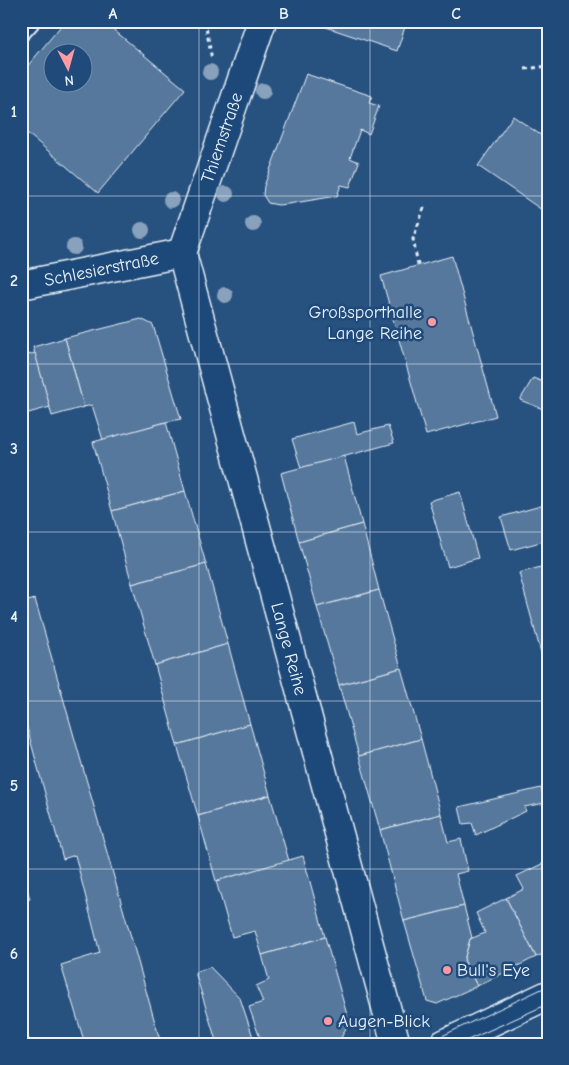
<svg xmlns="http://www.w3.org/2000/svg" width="569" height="1065" viewBox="0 0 569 1065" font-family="'Comic Neue',sans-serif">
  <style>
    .building { fill: #57789d; stroke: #e8f1f8; fill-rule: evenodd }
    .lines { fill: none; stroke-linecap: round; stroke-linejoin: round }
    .service-casing { stroke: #e8f1f8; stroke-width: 24 }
    .minor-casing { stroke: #e8f1f8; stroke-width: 31 }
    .secondary-casing { stroke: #e8f1f8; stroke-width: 31 }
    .path { stroke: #e8f1f8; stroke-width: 3; stroke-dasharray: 4 4; stroke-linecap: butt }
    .service { stroke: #1f4a7a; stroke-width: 20 }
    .minor { stroke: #1f4a7a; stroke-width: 28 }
    .secondary { stroke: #1f4a7a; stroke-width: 28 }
    .tram { stroke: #e8f1f8; stroke-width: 1 }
    .tree { fill: #88a1bc }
    .grid { fill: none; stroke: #e8f1f8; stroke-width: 1; stroke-opacity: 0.55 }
    .poi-dot { fill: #ff9aa2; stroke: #1f4a7a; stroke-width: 2 }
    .labels { text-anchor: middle; stroke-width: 5; stroke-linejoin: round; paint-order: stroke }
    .street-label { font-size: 18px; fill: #e8f1f8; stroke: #1f4a7a }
    .poi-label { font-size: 18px; fill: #e8f1f8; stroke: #1f4a7a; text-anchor: start }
    .neatline { fill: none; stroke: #e8f1f8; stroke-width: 2 }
    .grid-label { font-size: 16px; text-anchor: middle; font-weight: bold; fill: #e8f1f8 }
  </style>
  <rect width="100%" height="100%" fill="#27517f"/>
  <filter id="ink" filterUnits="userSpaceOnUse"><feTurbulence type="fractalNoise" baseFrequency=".02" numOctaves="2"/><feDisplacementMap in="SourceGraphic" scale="10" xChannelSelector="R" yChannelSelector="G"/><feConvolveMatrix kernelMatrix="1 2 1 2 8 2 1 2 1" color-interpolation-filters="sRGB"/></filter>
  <g filter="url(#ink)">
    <!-- building -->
    <g class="building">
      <path d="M 65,21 L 103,21 L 185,89 L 98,193 L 21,128 L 21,74 ZM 52,52 L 82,52 L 82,82 L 52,82 Z"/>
      <path d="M 325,21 L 407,21 L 397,51 L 323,26 Z"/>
      <path d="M 306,74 L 372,96 L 369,103 L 379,106 L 369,134 L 360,130 L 350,158 L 359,162 L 350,187 L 341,185 L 337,196 L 288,204 L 278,205 L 268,203 L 263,195 L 264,186 Z"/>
      <path d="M 513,116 L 548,140 L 548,209 L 545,212 L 478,166 Z"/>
      <path d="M 452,256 L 496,416 L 426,435 L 381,276 Z"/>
      <path d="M 141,319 L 153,325 L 181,419 L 166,422 L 103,440 L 92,405 L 84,407 L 65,338 Z"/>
      <path d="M 65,338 L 84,407 L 52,416 L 33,347 Z"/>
      <path d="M 35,353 L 50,407 L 21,415 L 21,357 Z"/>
      <path d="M 533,378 L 548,384 L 548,411 L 520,400 Z"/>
      <path d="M 166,422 L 185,491 L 112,511 L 93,442 Z"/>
      <path d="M 354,422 L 357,434 L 388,426 L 394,443 L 301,468 L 292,439 Z"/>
      <path d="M 344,456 L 362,524 L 299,542 L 281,473 Z"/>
      <path d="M 185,491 L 206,564 L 132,584 L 112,511 Z"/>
      <path d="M 460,492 L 478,558 L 448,567 L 429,501 Z"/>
      <path d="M 548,504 L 548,540 L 511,550 L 501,517 Z"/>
      <path d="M 362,524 L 379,590 L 317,607 L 299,542 Z"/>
      <path d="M 206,564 L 228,644 L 155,665 L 132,584 Z"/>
      <path d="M 548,565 L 548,678 L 519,573 Z"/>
      <path d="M 379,590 L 401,668 L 339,685 L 317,607 Z"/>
      <path d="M 35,599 L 133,944 L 161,1044 L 85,1044 L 61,965 L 100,953 L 75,855 L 63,859 L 21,706 L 21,603 Z"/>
      <path d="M 228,644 L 250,724 L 177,745 L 155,665 Z"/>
      <path d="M 401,668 L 421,739 L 359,756 L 339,685 Z"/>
      <path d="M 250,724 L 270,795 L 198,816 L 177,745 Z"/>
      <path d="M 421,739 L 441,814 L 380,830 L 359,756 Z"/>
      <path d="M 541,788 L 545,803 L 524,807 L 526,811 L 476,835 L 472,823 L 463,824 L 459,807 Z"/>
      <path d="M 270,795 L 289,861 L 216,881 L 198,816 Z"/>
      <path d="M 441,814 L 448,842 L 461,839 L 468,871 L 456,874 L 464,906 L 404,921 L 380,830 Z"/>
      <path d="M 303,856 L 325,937 L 262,955 L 255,931 L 232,937 L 216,881 Z"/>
      <path d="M 548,861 L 548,952 L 536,957 L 506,898 L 524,889 L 517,876 Z"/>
      <path d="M 21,868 L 30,899 L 21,902 Z"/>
      <path d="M 506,898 L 536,957 L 477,986 L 464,960 L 470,939 L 485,933 L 476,913 Z"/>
      <path d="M 464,906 L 472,938 L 470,939 L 464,960 L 477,986 L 437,1004 L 427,1001 L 404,921 Z"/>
      <path d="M 325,937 L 349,1022 L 338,1044 L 262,1044 L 249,1007 L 263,1002 L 256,986 L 269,980 L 262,955 Z"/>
      <path d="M 210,967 L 240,998 L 255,1043 L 257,1044 L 217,1044 L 195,972 Z"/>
      <path d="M 21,1012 L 30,1044 L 21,1044 Z"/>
    </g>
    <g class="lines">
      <defs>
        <path id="service" d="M 21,30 L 29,21"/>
        <g id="minor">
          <path id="s1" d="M 182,253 L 396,1044"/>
          <path id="s2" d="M 182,253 L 262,21"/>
          <path id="s3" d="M 21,285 L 182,253"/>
        </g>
        <path id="secondary" d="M 444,1044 L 548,995"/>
      </defs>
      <!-- service casing -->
      <use href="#service" class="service-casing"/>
      <!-- minor casing -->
      <use href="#minor" class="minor-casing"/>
      <!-- secondary casing -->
      <use href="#secondary" class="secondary-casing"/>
      <!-- path -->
      <g class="path">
        <path d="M 205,21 L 212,60"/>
        <path d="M 525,69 L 548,66"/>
        <path d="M 418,265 L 413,239 L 425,205"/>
      </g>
      <!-- service -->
      <use href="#service" class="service"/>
      <!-- minor -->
      <use href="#minor" class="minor"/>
      <!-- secondary -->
      <use href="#secondary" class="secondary"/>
      <!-- tram -->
      <g class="tram">
        <path d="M 425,1044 L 548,986"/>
        <path d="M 459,1044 L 548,1004"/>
      </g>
    </g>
    <!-- trees -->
    <g class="tree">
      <circle cx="210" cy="72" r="8"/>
      <circle cx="263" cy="91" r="8"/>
      <circle cx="226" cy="194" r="8"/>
      <circle cx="171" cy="200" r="8"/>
      <circle cx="253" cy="224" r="8"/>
      <circle cx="142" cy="230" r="8"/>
      <circle cx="74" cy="247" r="8"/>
      <circle cx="225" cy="295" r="8"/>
    </g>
  </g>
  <!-- grid -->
  <path class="grid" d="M 199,21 L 199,1044M 370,21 L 370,1044M 21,196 L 548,196M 21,364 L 548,364M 21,532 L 548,532M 21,701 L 548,701M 21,869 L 548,869"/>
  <!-- markers -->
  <g class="poi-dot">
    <circle cx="432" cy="322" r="5"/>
    <circle cx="447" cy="970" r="5"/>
    <circle cx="328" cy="1021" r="5"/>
  </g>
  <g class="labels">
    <!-- street labels -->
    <g class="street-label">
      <text dy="6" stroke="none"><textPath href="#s2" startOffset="122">Thiemstraße</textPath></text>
      <text dy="6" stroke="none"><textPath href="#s3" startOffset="82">Schlesierstraße</textPath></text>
      <text dy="6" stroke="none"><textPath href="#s1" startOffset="410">Lange Reihe</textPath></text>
    </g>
    <!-- poi labels -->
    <g class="poi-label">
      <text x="422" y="318" text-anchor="end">Großsporthalle<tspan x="422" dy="21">Lange Reihe</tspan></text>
      <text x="457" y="976">Bull's Eye</text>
      <text x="338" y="1027">Augen-Blick</text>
    </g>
  </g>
  <!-- margin -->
  <rect width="569" height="1065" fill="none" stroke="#1f4a7a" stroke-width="55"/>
  <!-- north arrow -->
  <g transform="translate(68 68) rotate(174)"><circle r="24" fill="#1f4a7a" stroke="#6f8dac"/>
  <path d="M0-4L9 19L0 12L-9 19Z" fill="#ff9aa2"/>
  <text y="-8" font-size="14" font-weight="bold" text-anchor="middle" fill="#e8f1f8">N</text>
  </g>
  <rect x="28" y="28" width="514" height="1010" class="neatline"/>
  <g class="grid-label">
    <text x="113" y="19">A</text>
    <text x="284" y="19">B</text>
    <text x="456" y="19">C</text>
    <text x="14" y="117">1</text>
    <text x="14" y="286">2</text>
    <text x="14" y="454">3</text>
    <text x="14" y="622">4</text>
    <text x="14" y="791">5</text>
    <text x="14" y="959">6</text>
  </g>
</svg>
